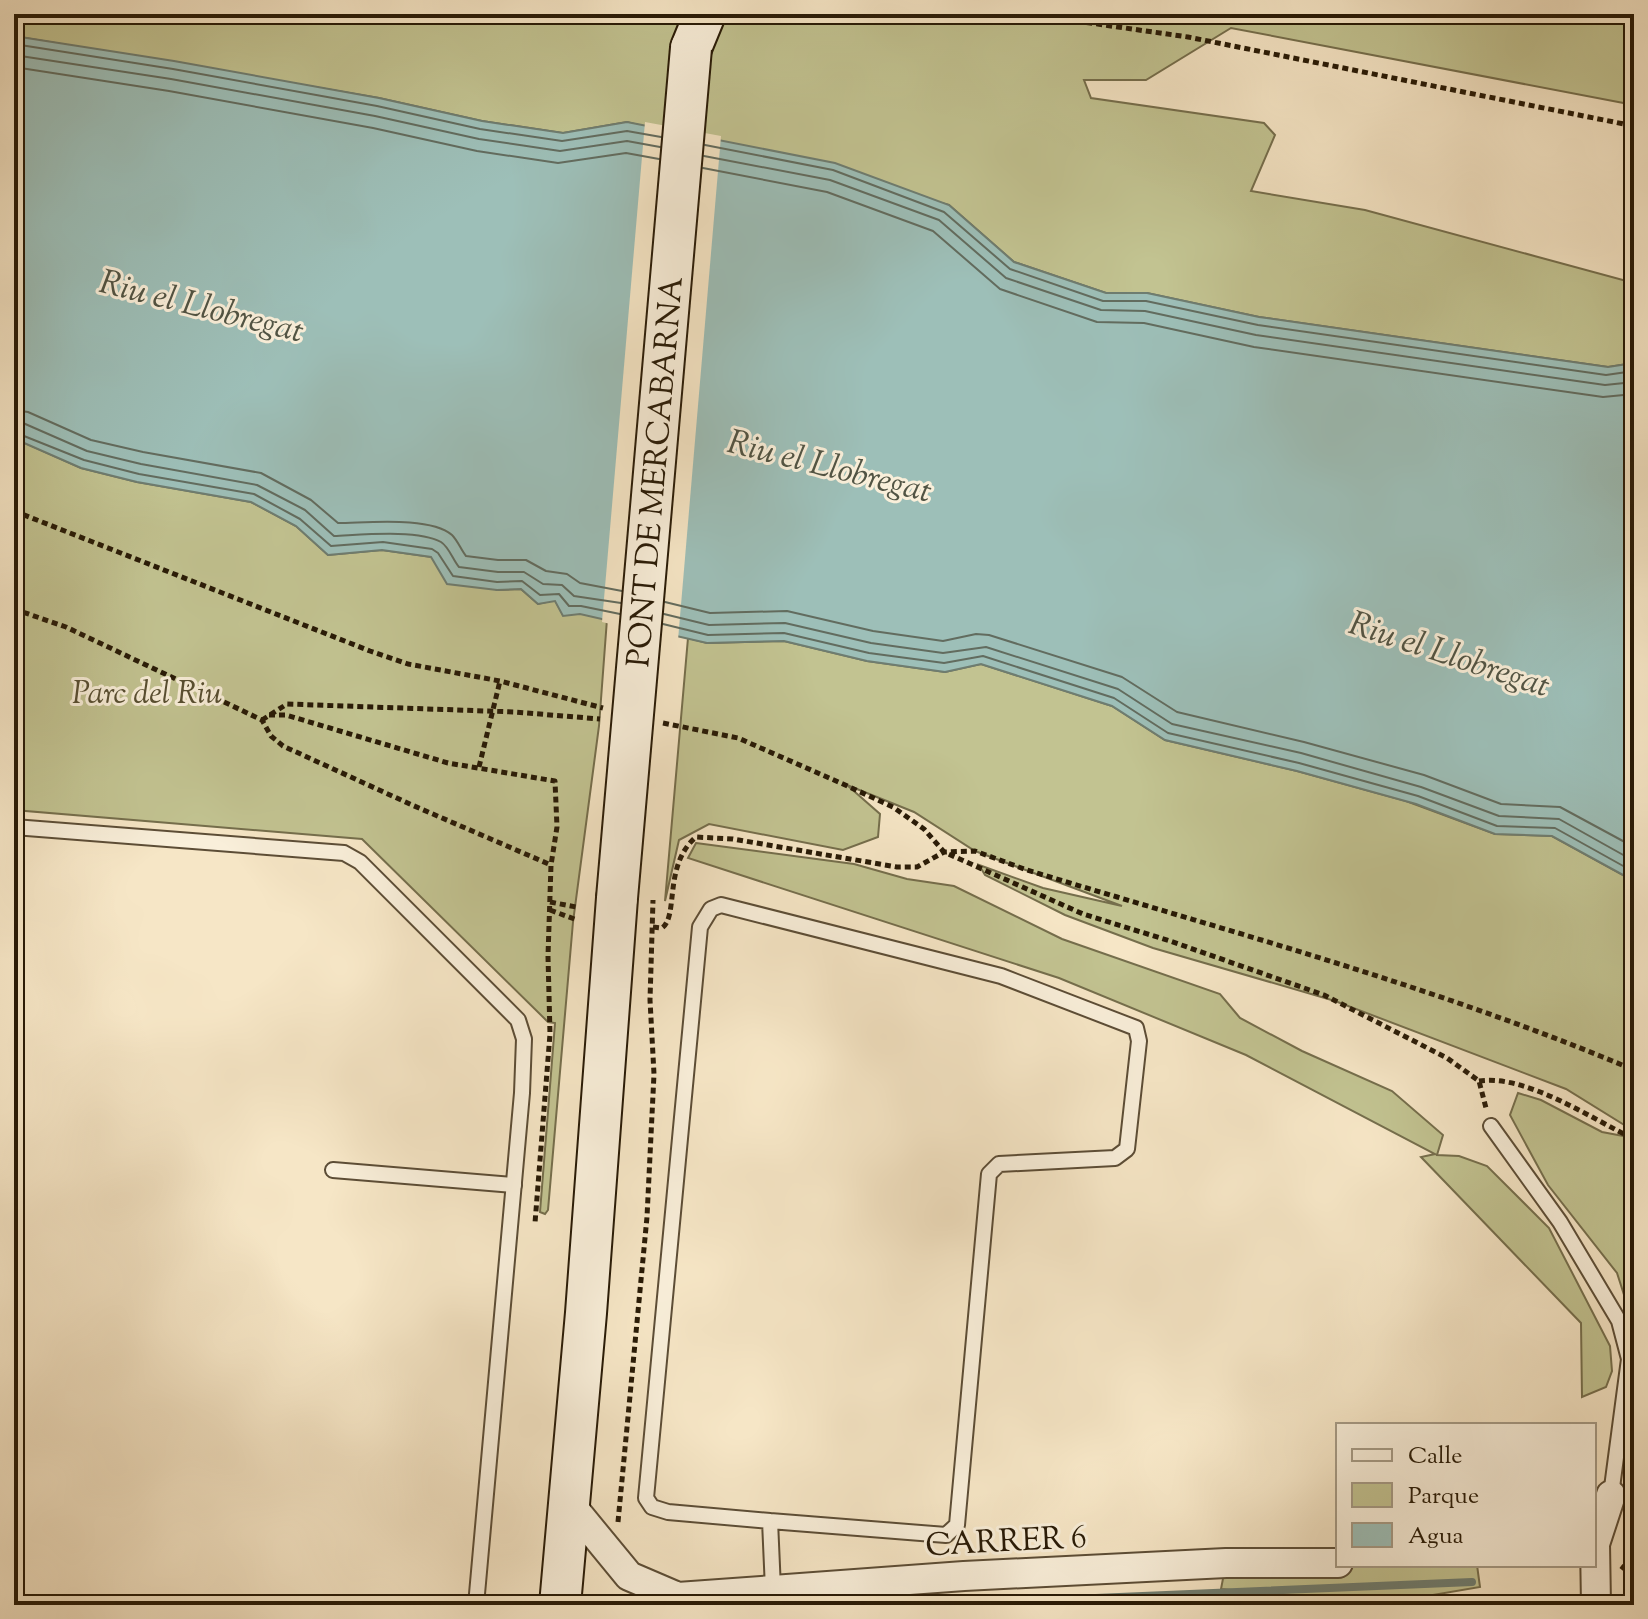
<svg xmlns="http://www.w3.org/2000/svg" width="1648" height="1619" viewBox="0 0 1648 1619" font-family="'Sorts Mill Goudy',serif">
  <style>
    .green { fill: #c2c391; stroke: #756e4c; stroke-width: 2 }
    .water { fill: #9dbfb8; stroke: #6e7d71; stroke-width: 2 }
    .pier { fill: #f6e6c6 }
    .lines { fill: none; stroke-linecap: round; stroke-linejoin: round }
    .shore { stroke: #626c5f; stroke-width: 2 }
    .stream { stroke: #6e7d71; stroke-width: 8 }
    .service-casing { stroke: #5c4d36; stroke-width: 18 }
    .minor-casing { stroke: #5c4d36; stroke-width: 32 }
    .secondary-casing { stroke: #281a06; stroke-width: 44 }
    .path { stroke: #281a06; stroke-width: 5; stroke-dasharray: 6 4; stroke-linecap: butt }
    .service { stroke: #f9efda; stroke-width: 14 }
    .minor { stroke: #f9efda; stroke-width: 28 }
    .secondary { stroke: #f9efda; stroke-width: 40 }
    .secondary-bridge-casing { stroke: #281a06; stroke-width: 44; stroke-linecap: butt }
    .secondary-bridge { stroke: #f9efda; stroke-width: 40 }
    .labels { text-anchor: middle; stroke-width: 6; stroke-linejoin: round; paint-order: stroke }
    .street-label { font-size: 32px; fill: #281a06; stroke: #f9efda }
    .park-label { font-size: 32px; font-style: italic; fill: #564d30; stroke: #f9efda }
    .water-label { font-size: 34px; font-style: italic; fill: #515444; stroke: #f9efda }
  </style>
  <rect width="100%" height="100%" fill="#f6e6c6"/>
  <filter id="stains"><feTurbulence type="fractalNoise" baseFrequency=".0025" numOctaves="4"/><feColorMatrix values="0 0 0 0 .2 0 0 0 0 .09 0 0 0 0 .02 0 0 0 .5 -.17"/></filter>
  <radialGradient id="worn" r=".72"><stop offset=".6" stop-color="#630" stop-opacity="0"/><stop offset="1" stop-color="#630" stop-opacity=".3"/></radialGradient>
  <!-- green -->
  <g class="green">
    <path d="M 14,14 L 1634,14 L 1634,105 L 1231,28 L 1146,80 L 1084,80 L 1091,98 L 1264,123 L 1275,135 L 1251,191 L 1365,210 L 1634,283 L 1634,363 L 1608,367 L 1259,317 L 1147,293 L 1106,293 L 1014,262 L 949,205 L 627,122 L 563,133 L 482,121 L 379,98 L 14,36 Z"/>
    <path d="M 14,438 L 81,468 L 137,482 L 251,502 L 296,526 L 328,555 L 382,550 L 432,557 L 497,590 L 521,589 L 538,604 L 555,600 L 563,615 L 579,613 L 607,619 L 599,726 L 573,922 L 548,1210 L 545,1214 L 540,1212 L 555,1023 L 548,1022 L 362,839 L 14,810 Z"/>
    <path d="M 688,638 L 707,643 L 784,641 L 867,661 L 945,672 L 981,664 L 1112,706 L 1165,740 L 1297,771 L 1406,801 L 1495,834 L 1552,836 L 1634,881 L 1634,1131 L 1566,1089 L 1335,1001 L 1153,948 L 1065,915 L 985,875 L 979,865 L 1043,888 L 1122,906 L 975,851 L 914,812 L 847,785 L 880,814 L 878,837 L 843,850 L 709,824 L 679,840 L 665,901 Z"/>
    <path d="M 696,843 L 854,864 L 907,879 L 954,886 L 1062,939 L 1220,994 L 1240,1018 L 1302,1051 L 1392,1091 L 1443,1135 L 1437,1155 L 1459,1156 L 1487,1166 L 1549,1228 L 1610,1346 L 1612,1371 L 1606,1387 L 1582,1397 L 1581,1323 L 1421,1157 L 1435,1154 L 1246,1055 L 1059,978 L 688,858 Z"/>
    <path d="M 1518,1093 L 1541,1100 L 1602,1132 L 1634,1138 L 1634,1326 L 1617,1273 L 1548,1185 L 1510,1115 Z"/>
    <path d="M 1226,1563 L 1477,1565 L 1480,1587 L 1386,1603 L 1221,1589 Z"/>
  </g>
  <!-- water -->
  <path class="water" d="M 14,36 L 174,61 L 379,98 L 482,121 L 563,133 L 627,122 L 835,163 L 949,205 L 1014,262 L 1106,293 L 1147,293 L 1259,317 L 1608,367 L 1634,363 L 1634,881 L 1552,836 L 1495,834 L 1416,804 L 1297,771 L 1165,740 L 1112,706 L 981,664 L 945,672 L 867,661 L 784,641 L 707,643 L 580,614 L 563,616 L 555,601 L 538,604 L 521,589 L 497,590 L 447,584 L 431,557 L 382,550 L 328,555 L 296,526 L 251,502 L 137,482 L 81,468 L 15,439 Z"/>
  <!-- pier -->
  <path class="pier" d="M 645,122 L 721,136 L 678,640 L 602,622 Z"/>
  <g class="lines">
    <!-- shore -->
    <g class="shore">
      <path d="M 14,44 L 173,69 L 377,106 L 480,129 L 562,141 L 627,131 L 661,137"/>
      <path d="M 14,55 L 171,79 L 375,116 L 479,139 L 560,151 L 627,141 L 660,147"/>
      <path d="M 14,67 L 169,91 L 373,128 L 477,151 L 558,163 L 626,153 L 659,159"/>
      <path d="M 705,145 L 833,170 L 944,212 L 1010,269 L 1103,301 L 1146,301 L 1258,325 L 1606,375 L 1634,371"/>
      <path d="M 704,156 L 830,180 L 939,220 L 1006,278 L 1101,310 L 1145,311 L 1256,335 L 1605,385 L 1634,382"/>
      <path d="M 703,168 L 827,192 L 933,231 L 1000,289 L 1097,322 L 1144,323 L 1254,347 L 1603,397 L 1634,394"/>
      <path d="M 14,410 L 28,412 L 91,440 L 143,452 L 261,473 L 311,500 L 338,523 C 366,523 430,516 452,535 C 458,541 461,550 466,556 L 498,560 L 526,560 L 546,571 L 567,574 L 580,583 L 622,591"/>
      <path d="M 14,422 L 23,423 L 87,451 L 141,464 L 257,485 L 305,510 L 334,536 C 360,535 418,529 441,542 C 449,547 453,560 459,567 L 498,572 L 524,572 L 543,584 L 562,585 L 574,596 L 621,603"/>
      <path d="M 14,432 L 84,460 L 139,474 L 254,494 L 300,519 L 331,546 L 383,542 L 432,549 L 438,553 L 453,576 L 497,582 L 522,581 L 540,595 L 559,594 L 569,606 L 581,606 L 620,614"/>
      <path d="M 665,602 L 710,613 L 787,611 L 873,631 L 943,641 L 976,634 L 989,635 L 1122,677 L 1177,712 L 1304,742 L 1424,775 L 1501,804 L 1560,807 L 1634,847"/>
      <path d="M 664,614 L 709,625 L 785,623 L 871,643 L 943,653 L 986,647 L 1118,689 L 1172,724 L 1301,753 L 1421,787 L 1499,816 L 1559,819 L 1634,861"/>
      <path d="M 663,624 L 708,635 L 784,633 L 869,653 L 944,663 L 983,656 L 1114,698 L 1168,733 L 1299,763 L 1418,796 L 1497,826 L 1555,828 L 1634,872"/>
    </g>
    <!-- stream -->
    <path class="stream" d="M 1051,1605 L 1072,1599 L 1472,1582"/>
    <defs>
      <g id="service">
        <path d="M 14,827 L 344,853 L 360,862 L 518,1020 L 524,1039 L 522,1093 L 476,1605"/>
        <path d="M 1491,1126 L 1560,1222 L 1619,1321 L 1629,1359 L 1611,1495"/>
        <path d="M 333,1170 L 514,1185"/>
        <path d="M 770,1521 L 946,1535 L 957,1525 L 989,1174 L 999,1164 L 1115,1158 L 1127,1149 L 1139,1041 L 1136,1028 L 1001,976 L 721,905 L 711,909 L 700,927 L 646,1498 L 652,1507 L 668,1512 L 770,1521 L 773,1589"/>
      </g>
      <g id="minor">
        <path d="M 569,1503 L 629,1576 L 678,1597 L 964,1576 L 1226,1563 L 1338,1563"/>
        <path d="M 1596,1605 L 1595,1544 L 1611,1495"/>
      </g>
      <g id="secondary">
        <path d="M 691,48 L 705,14"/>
        <path d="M 560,1605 L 586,1313 L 617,898"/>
      </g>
    </defs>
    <!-- service casing -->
    <use href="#service" class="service-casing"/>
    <!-- minor casing -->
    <use href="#minor" class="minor-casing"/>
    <!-- secondary casing -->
    <use href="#secondary" class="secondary-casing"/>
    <!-- path -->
    <g class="path">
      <path d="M 1027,14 L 1188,37 L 1634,126"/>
      <path d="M 14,511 L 370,651 L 408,664 L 500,681 L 603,708"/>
      <path d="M 14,609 L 66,627 L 262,720 L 271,736 L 283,746 L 412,805 L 551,865"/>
      <path d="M 269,715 L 286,715 L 448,763 L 555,781 L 557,827 L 551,865 L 548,956 L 550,1034 L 535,1223"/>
      <path d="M 262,720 L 287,704 L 515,712 L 600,719"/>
      <path d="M 663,723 L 738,738 L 843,784 L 893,807 L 924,829 L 944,852 L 1083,914 L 1170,941 L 1324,995 L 1447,1058 L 1479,1081 L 1486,1108"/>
      <path d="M 479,767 L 500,681"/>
      <path d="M 550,902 L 576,907"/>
      <path d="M 550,910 L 577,920"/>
      <path d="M 653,927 L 662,928 C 679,916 663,865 696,837 L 733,839 L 897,867 L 917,867 L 944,852 L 975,851 L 1027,870 C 1231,932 1438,987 1634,1070"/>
      <path d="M 1479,1081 C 1526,1074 1592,1119 1634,1139"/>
      <path d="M 618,1522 L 647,1217 L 654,1074 L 650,1000 L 653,900"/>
      <path d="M 1621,1566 L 1630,1573 L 1634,1573"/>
    </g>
    <!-- service -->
    <use href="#service" class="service"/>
    <!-- minor -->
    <use href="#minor" class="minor"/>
    <!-- secondary -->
    <use href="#secondary" class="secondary"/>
    <defs>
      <g id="secondary-bridge">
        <path id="s1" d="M 617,898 L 691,48"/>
      </g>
    </defs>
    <!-- secondary-bridge casing -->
    <use href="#secondary-bridge" class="secondary-bridge-casing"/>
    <!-- secondary-bridge -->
    <use href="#secondary-bridge" class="secondary-bridge"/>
  </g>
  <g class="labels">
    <!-- street labels -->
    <g class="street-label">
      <text dy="11" stroke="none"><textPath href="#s1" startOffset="428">PONT DE MERCABARNA</textPath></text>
      <text transform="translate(1006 1540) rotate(-3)" y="11">CARRER 6</text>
    </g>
    <!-- park labels -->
    <g class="park-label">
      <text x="147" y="703">Parc del Riu</text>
    </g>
    <!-- water labels -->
    <g class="water-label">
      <text transform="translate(202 305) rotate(14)" y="12">Riu el Llobregat</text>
      <text transform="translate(830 465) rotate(14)" y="12">Riu el Llobregat</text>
      <text transform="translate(1450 653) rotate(18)" y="12">Riu el Llobregat</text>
    </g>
  </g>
  <!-- margin -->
  <rect width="1648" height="1619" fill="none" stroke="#f6e6c6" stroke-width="48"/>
  <rect x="16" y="16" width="1616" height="1587" fill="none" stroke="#281a06" stroke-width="4"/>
  <rect x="24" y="24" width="1600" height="1571" fill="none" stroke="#281a06" stroke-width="2"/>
  <!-- legend -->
  <rect x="1336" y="1423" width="260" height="144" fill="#f9efda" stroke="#a59a85" stroke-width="2"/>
  <rect x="1352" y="1449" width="40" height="12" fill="#f9efda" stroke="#a59a85" stroke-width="2"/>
  <text x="1408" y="1463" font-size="24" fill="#281a06">Calle</text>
  <rect x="1352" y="1483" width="40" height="24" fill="#c2c391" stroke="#a59a85" stroke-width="2"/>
  <text x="1408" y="1503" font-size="24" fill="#281a06">Parque</text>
  <rect x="1352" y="1523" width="40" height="24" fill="#9dbfb8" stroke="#a59a85" stroke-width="2"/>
  <text x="1408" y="1543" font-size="24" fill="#281a06">Agua</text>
  <rect width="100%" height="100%" filter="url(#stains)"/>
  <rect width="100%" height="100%" fill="url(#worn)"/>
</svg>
